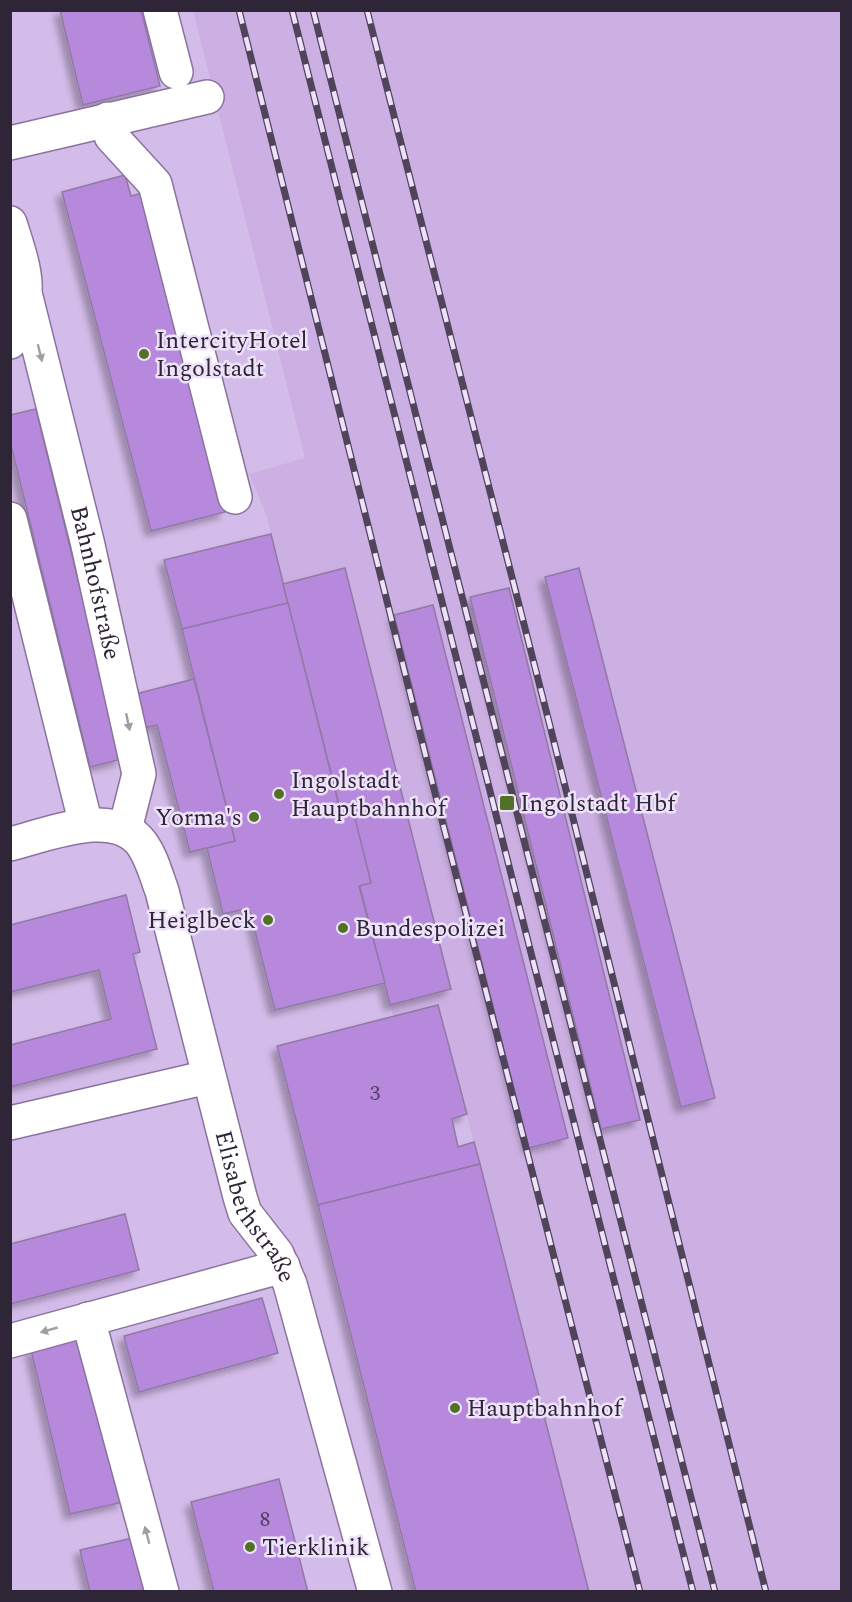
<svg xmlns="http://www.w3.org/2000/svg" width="852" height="1602" viewBox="0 0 852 1602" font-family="Spectral,serif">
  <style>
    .built { fill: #ccb0e3 }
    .building { fill: #b789dd; stroke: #9079a4; stroke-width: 1.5; filter: url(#shadow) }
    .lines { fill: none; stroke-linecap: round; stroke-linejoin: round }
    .minor-casing { stroke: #8a739d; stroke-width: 36 }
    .minor { stroke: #fff; stroke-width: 33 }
    .rail-casing { stroke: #50445b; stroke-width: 7 }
    .rail { stroke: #eee2fa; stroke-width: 4.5; stroke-dasharray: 14; stroke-linecap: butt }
    .oneway { fill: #a19da5 }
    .poi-dot { fill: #527127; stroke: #eee2fa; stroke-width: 2 }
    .labels { text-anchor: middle; stroke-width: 5; stroke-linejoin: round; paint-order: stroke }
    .number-label { font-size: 21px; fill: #503e60 }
    .poi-label { font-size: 24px; fill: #2e2536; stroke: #eee2fa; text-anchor: start }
    .street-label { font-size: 24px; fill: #2e2536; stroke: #eee2fa }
  </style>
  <defs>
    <filter id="shadow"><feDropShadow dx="-5.5" dy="5.5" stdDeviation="3" flood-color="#0004"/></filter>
  </defs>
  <rect width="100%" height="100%" fill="#d4bcea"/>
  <!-- built -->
  <path class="built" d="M 193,11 L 841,11 L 841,1591 L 588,1591 L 439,1006 L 393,1016 L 359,886 L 353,811 L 341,814 L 266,514 L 249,474 L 305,458 Z"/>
  <!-- building -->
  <g class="building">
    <path d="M 60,10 L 141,10 L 160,86 L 83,105 Z"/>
    <path d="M 125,175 L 131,196 L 142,193 L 225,512 L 151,531 L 62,192 Z"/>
    <path d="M 36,409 L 122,759 L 90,767 L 10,441 L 10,415 Z"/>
    <path d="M 271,534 L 288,603 L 182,629 L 164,560 Z"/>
    <path d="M 345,568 L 451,989 L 390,1005 L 283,584 Z"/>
    <path d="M 579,568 L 715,1098 L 681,1107 L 545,577 Z"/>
    <path d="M 509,588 L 640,1120 L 601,1129 L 470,597 Z"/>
    <path d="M 288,603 L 341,814 L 353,810 L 371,883 L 359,886 L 385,983 L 275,1010 L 249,908 L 223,914 L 207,848 L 235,841 L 182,629 Z"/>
    <path d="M 433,605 L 568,1138 L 529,1148 L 394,615 Z"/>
    <path d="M 194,679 L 235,841 L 190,852 L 157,725 L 117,735 L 108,701 Z"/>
    <path d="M 126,895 L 140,952 L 133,954 L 157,1049 L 10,1087 L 10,1045 L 111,1019 L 99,970 L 10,992 L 10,925 Z"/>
    <path d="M 438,1005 L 467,1114 L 452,1119 L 458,1147 L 474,1142 L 480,1164 L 318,1205 L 277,1046 Z"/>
    <path d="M 480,1164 L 589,1592 L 416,1592 L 318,1205 Z"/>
    <path d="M 125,1214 L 139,1270 L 10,1304 L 10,1244 Z"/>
    <path d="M 262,1298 L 278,1353 L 139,1392 L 124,1336 Z"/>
    <path d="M 84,1337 L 123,1502 L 70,1514 L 31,1350 Z"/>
    <path d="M 279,1479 L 308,1592 L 214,1592 L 191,1502 Z"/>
    <path d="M 133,1538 L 146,1592 L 90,1592 L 80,1550 Z"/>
  </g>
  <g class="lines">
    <defs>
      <g id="minor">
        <path d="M 160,10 L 176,72"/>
        <path d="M 108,119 L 111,136 L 155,184 L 235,497"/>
        <path d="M 10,143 L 207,97"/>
        <path d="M 10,223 C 26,274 34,292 10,342"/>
        <path id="s1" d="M 26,297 L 87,541 L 139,774 L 125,829"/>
        <path d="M 10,519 L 86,825"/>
        <path id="s2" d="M 10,844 C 47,835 115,806 142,844 C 152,858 156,875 162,891 L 240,1197 L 245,1213 L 277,1254 L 290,1284 L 375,1592"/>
        <path d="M 10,1123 L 208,1077"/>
        <path d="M 88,1319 L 162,1592"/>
        <path d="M 10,1341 L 283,1266"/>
      </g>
    </defs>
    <!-- minor casing -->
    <use href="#minor" class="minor-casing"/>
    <!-- minor -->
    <use href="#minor" class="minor"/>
    <defs>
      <g id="rail">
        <path d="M 239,10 L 435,793 L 640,1592"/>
        <path d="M 292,10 L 693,1592"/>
        <path d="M 313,10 L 715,1592"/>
        <path d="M 367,10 L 550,726 L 766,1592"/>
      </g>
    </defs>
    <!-- rail casing -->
    <use href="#rail" class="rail-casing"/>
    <!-- rail -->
    <use href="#rail" class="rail"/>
  </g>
  <!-- one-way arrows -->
  <defs><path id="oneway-solid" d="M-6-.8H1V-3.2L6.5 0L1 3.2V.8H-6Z" transform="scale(1.5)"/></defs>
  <g class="oneway">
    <use href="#oneway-solid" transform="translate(40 353) rotate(76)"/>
    <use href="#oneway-solid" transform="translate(128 722) rotate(78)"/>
    <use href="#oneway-solid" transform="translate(49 1330) rotate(164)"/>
    <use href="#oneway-solid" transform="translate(147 1535) rotate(-105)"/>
  </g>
  <!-- markers -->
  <g class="poi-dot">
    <circle cx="144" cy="354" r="6"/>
    <circle cx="279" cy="794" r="6"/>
    <rect x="499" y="795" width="16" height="16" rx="3"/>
    <circle cx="254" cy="817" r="6"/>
    <circle cx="268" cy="920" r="6"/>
    <circle cx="343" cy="928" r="6"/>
    <circle cx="455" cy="1408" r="6"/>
    <circle cx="250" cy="1547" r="6"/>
  </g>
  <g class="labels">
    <!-- number labels -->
    <g class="number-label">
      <text x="375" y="1100">3</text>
      <text x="265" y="1526">8</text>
    </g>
    <!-- poi labels -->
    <g class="poi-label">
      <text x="156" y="348">IntercityHotel<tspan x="156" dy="28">Ingolstadt</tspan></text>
      <text x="291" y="788">Ingolstadt<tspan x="291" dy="28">Hauptbahnhof</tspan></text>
      <text x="520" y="811">Ingolstadt Hbf</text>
      <text x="242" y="825" text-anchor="end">Yorma's</text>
      <text x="256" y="928" text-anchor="end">Heiglbeck</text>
      <text x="355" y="936">Bundespolizei</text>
      <text x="467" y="1416">Hauptbahnhof</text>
      <text x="262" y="1555">Tierklinik</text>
    </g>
    <!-- street labels -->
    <g class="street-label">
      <text dy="8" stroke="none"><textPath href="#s1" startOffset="294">Bahnhofstraße</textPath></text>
      <text dy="8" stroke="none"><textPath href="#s2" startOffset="522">Elisabethstraße</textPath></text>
    </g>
  </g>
  <!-- border -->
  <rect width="852" height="1602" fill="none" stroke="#2e2536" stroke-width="24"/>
</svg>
